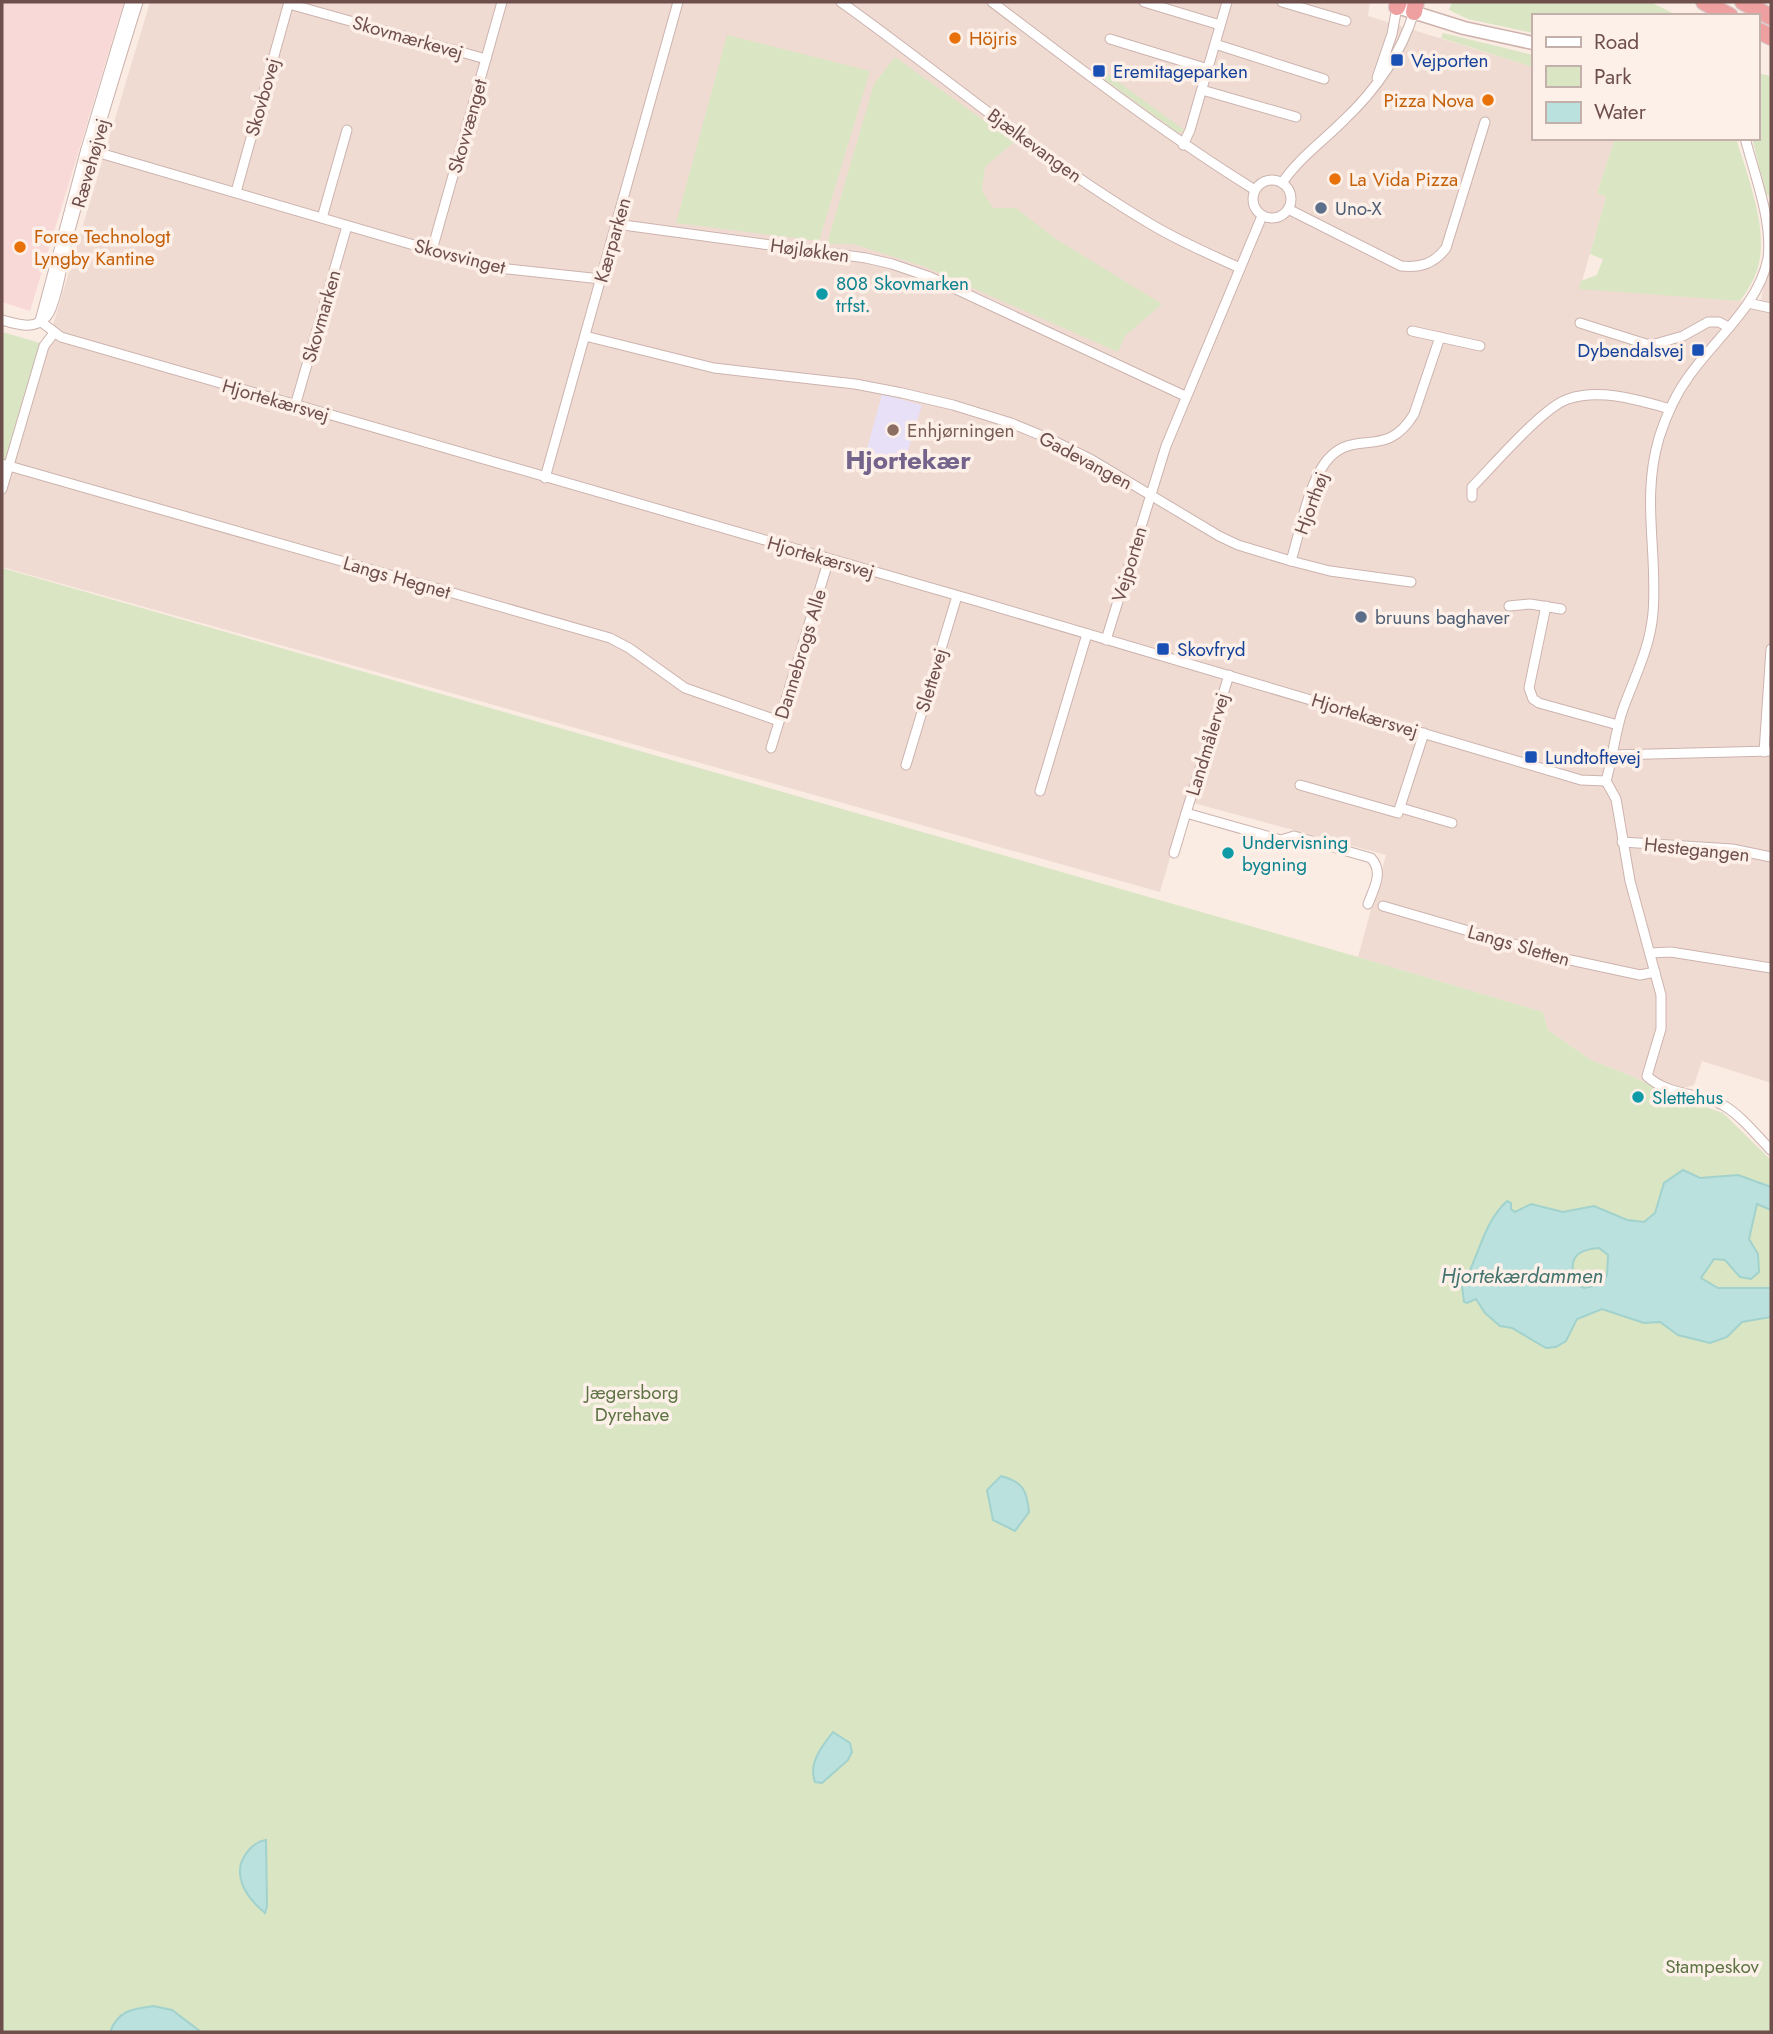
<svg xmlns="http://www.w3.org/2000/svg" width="1773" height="2034" viewBox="0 0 1773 2034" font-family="Jost,sans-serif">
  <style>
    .residential { fill: #f0dbd2 }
    .commercial { fill: #f9d9d8 }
    .education { fill: #e8e0f6 }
    .green { fill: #dae5c3 }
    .water { fill: #bae1dd; stroke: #a1d2cd; stroke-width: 2; fill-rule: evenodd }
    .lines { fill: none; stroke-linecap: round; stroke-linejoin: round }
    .street-casing { stroke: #ccb3ae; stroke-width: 11 }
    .secondary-casing { stroke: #ceb2ac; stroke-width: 15 }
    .highway-casing { stroke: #d4cac9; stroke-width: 18 }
    .street { stroke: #fff; stroke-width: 9 }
    .secondary { stroke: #fff; stroke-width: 12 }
    .highway { stroke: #eea0a0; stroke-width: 16 }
    .food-dot { fill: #e8710a; stroke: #fdf0e9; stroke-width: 2.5 }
    .transit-dot { fill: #1a4fb4; stroke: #fdf0e9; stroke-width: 2.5 }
    .service-dot { fill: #5c6f8a; stroke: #fdf0e9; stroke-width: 2.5 }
    .culture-dot { fill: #0f9aa8; stroke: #fdf0e9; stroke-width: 2.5 }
    .education-dot { fill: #8d6e63; stroke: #fdf0e9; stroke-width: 2.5 }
    .labels { text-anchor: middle; stroke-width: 7; stroke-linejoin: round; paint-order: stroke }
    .street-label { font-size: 19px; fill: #6f4f4c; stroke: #fdf0e9 }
    .food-label { font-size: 19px; fill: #c56008; stroke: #fdf0e9; text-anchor: start }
    .transit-label { font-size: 19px; fill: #164399; stroke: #fdf0e9; text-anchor: start }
    .service-label { font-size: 19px; fill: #4e5e75; stroke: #fdf0e9; text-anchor: start }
    .culture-label { font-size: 19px; fill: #0d838f; stroke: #fdf0e9; text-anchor: start }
    .education-label { font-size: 19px; fill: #785e54; stroke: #fdf0e9; text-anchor: start }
    .park-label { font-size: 19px; fill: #5e7445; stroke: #fdf0e9 }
    .water-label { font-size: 21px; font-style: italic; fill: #42736f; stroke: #fdf0e9 }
    .district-label { font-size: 26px; font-weight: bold; fill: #74648c; stroke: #fdf0e9 }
  </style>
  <rect width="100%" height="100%" fill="#faebe3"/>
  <!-- residential -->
  <path class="residential" d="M 150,2 L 1370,2 L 1368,16 L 1533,67 L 1533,138 L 1615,138 L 1597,193 L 1606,197 L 1580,288 L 1740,301 L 1761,300 L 1771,247 L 1771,1083 L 1702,1061 L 1694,1085 L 1665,1093 L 1634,1077 L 1591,1060 L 1548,1030 L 1543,1012 L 1358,957 L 1386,855 L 1186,801 L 1160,892 L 2,567 L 2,460 L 5,460 L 47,345 Z"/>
  <!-- commercial -->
  <path class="commercial" d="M 2,2 L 124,2 L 30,311 L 2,302 Z"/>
  <!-- education -->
  <path class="education" d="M 882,394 L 922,405 L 904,464 L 865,456 Z"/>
  <!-- green -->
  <g class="green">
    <path d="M 1452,2 L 1650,2 L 1679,16 L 1533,16 L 1533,33 L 1468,19 L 1449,10 Z"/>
    <path d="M 1443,33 L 1533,55 L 1533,67 L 1441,38 Z"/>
    <path d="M 727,35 L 870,71 L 819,241 L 676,223 Z"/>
    <path d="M 895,57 L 1014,142 L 985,167 L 982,191 L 993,208 L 1016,208 L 1056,239 L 1162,304 L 1125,336 L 1118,352 L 923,266 L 853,244 L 827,244 L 874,84 Z"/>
    <path d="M 1757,73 L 1771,76 L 1771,204 L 1769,195 L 1766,195 L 1752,138 L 1757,138 Z"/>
    <path d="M 1108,74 L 1184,130 L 1182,132 L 1178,133 L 1104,79 Z"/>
    <path d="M 1615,138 L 1736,138 C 1747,175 1769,229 1758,267 C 1755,279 1747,291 1740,301 L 1579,289 L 1581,281 L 1597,275 L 1603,259 L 1590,254 L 1606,197 L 1597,193 Z"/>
    <path d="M 2,332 L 47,345 L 5,461 L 2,460 Z"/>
    <path d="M 2,568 L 1358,957 L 1543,1012 L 1548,1030 L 1591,1060 L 1634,1077 L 1665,1093 L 1723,1113 L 1771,1160 L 1771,2032 L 2,2032 Z"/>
  </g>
  <!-- water -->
  <g class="water">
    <path d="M 1683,1170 L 1700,1178 L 1738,1175 L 1771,1187 L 1771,1210 L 1757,1204 L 1749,1239 L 1758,1254 L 1759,1272 L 1751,1279 L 1740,1277 L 1725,1260 L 1714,1259 L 1701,1278 L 1718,1288 L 1771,1288 L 1771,1317 L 1742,1322 L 1727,1337 L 1710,1343 L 1678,1335 L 1660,1322 L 1644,1323 L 1602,1309 L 1577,1319 L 1566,1341 L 1556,1347 L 1546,1348 L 1512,1328 L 1500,1326 L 1485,1313 L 1476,1299 L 1467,1303 L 1464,1302 L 1462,1286 C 1479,1258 1482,1224 1507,1201 L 1511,1203 L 1511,1209 L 1515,1212 L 1531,1204 L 1563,1212 L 1594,1206 L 1627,1220 L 1644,1222 L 1655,1213 L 1664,1183 ZM 1599,1248 L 1608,1255 L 1607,1275 L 1602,1284 L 1584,1288 L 1575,1284 C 1569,1260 1573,1250 1599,1248 Z"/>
    <path d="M 1001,1476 C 1023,1482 1027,1490 1029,1512 L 1015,1531 L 993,1520 L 987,1490 Z"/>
    <path d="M 833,1732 L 850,1743 L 852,1752 L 848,1760 L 822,1783 L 815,1782 C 808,1764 821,1747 833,1732 Z"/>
    <path d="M 266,1840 L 267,1906 L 265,1913 C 247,1898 229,1874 248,1851 C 253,1845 258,1841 266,1840 Z"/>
    <path d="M 153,2006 L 172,2010 L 201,2032 L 110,2032 C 118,2011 131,2009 153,2006 Z"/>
  </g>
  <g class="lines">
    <defs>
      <g id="street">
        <path d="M 841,2 C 945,76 1043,161 1154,226 C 1181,242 1211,255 1240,268"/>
        <path d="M 992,2 C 1078,67 1163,133 1255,190"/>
        <path d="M 1144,2 L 1220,25"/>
        <path d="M 1282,2 L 1346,21"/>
        <path d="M 289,4 L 486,59"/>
        <path d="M 1110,39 L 1208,69"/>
        <path d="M 1215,44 L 1324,79"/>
        <path d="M 1377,78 L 1392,34 L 1397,7"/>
        <path d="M 1202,90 L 1296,117"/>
        <path d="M 1183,145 L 1190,130 L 1227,2"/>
        <path d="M 86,149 L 489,267 L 601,279"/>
        <circle cx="1272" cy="199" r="19"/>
        <path d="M 1282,183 C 1299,158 1322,142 1343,121 C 1375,91 1401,54 1414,12"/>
        <path d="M 236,192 L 289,2"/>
        <path d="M 1288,209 L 1401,266 C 1420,268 1434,264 1446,248 L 1485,122"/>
        <path d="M 322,218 L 347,130"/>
        <path d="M 616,224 L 866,258 L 892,264 L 930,277 L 1185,396"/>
        <path d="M 432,250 L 502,2"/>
        <path d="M 1748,303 L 1771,308"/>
        <path d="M 2,320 C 16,324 35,331 47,316 C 57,304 64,252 69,234 C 90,156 114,79 138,2"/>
        <path d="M 40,321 L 61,337 L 980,602 L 1581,780 L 1606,781"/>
        <path d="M 40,321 L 86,149 L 130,2"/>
        <path d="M 1580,323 L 1646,344 L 1655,344 L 1683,336 L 1708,322 L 1719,322 L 1728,327"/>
        <path d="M 1412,331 L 1480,346"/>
        <path d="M 585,336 L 714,368 L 855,384 L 902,393 L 953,405 L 1011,423 L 1052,440 L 1092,460 L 1219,536 L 1238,545 L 1291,561 L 1330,571 L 1411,582"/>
        <path d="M 295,406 L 347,226"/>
        <path d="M 2,464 L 610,638 L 629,648 L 685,688 L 779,721"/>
        <path d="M 545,478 L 678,2"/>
        <path d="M 2,489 L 44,346 L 54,333"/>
        <path d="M 1472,497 L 1472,487 C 1493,466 1543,407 1568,399 C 1600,388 1638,400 1670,409"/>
        <path d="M 1291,561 C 1300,532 1309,477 1331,456 C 1358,430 1387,459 1414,414 L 1440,337"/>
        <path d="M 1509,606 L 1530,604 L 1561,609"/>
        <path d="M 1546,606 L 1529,688 L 1533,699 L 1539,703 L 1618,725"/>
        <path d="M 1106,640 L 1166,446 L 1262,216"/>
        <path d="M 1229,675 L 1186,813 L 1281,840 L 1294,836 L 1371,858 C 1384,872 1374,888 1368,904"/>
        <path d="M 771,748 L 829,559"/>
        <path d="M 1764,752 L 1771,649"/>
        <path d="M 1612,755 L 1771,751"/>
        <path d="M 906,765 L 957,596"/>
        <path d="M 1606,781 C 1613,757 1615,732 1623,709 C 1635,676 1650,648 1653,613 C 1658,552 1641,499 1659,438 C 1666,416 1675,395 1689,376 C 1715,339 1759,305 1768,258 C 1773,222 1754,173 1745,138"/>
        <path d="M 1606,781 L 1616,799 L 1630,881 L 1661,995 L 1661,1029 L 1647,1076 C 1666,1095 1700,1093 1723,1105 C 1742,1116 1757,1136 1771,1150"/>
        <path d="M 1300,785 L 1398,813 L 1424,733"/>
        <path d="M 1040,791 L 1087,634"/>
        <path d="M 1401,808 L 1452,823"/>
        <path d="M 1622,842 L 1732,849 L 1771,857"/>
        <path d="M 1174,853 L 1186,813"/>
        <path d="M 1383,906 L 1561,958 L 1640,975 L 1655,972"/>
        <path d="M 1650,953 L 1671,952 L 1771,968"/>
      </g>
      <path id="secondary" d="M 1397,7 L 1464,28 L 1533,43"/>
      <g id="highway">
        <path d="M 1704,2 L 1730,16"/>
        <path d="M 1743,2 L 1771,17"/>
        <path d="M 1397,7 L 1399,2"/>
        <path d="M 1414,12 L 1416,2"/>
        <path d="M 1757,30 L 1771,37"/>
      </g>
    </defs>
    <!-- street casing -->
    <use href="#street" class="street-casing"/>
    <!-- secondary casing -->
    <use href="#secondary" class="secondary-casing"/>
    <!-- highway casing -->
    <use href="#highway" class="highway-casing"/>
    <!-- street -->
    <use href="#street" class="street"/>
    <!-- secondary -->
    <use href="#secondary" class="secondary"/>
    <!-- highway -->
    <use href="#highway" class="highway"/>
  </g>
  <!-- markers -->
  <g class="food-dot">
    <circle cx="955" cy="38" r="7"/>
    <circle cx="1488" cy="100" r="7"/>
    <circle cx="1335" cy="179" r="7"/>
    <circle cx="20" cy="247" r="7"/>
  </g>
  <g class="transit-dot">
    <rect x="1390" y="53" width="14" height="14" rx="3.5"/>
    <rect x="1092" y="64" width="14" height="14" rx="3.5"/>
    <rect x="1691" y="343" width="14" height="14" rx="3.5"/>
    <rect x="1156" y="642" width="14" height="14" rx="3.5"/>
    <rect x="1524" y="750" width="14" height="14" rx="3.5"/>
  </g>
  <g class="service-dot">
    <circle cx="1321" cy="208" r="7"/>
    <circle cx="1361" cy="617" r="7"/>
  </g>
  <g class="culture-dot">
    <circle cx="822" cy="294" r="7"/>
    <circle cx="1228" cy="853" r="7"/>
    <circle cx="1638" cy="1097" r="7"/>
  </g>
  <circle class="education-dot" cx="893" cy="430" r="7"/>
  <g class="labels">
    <!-- street labels -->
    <g class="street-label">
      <text transform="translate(408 37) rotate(16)" y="7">Skovmærkevej</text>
      <text transform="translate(262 97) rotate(-74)" y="7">Skovbovej</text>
      <text transform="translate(467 126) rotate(-74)" y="7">Skovvænget</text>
      <text transform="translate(1035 145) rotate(36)" y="7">Bjælkevangen</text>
      <text transform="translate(90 163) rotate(-74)" y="7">Rævehøjvej</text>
      <text transform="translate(612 240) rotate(-74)" y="7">Kærparken</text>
      <text transform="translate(810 250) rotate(8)" y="7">Højløkken</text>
      <text transform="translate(460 256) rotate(14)" y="7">Skovsvinget</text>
      <text transform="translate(321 316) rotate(-74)" y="7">Skovmarken</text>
      <text transform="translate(276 400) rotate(16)" y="7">Hjortekærsvej</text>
      <text transform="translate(1086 460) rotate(28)" y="7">Gadevangen</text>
      <text transform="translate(1311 503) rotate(-70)" y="7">Hjorthøj</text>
      <text transform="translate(821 557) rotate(16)" y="7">Hjortekærsvej</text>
      <text transform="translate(1129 564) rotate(-73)" y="7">Vejporten</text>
      <text transform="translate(397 577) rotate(16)" y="7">Langs Hegnet</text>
      <text transform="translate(800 654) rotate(-73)" y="7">Dannebrogs Alle</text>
      <text transform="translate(931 680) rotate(-73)" y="7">Slettevej</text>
      <text transform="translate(1365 715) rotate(17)" y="7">Hjortekærsvej</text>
      <text transform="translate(1207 744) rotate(-73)" y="7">Landmålervej</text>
      <text transform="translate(1697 849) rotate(6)" y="7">Hestegangen</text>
      <text transform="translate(1519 945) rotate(16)" y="7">Langs Sletten</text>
    </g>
    <!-- food labels -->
    <g class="food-label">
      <text x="969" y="45">Höjris</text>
      <text x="1474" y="107" text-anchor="end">Pizza Nova</text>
      <text x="1349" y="186">La Vida Pizza</text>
      <text x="34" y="243">Force Technologt<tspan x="34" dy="22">Lyngby Kantine</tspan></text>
    </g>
    <!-- transit labels -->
    <g class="transit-label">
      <text x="1411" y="67">Vejporten</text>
      <text x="1113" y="78">Eremitageparken</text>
      <text x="1684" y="357" text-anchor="end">Dybendalsvej</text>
      <text x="1177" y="656">Skovfryd</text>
      <text x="1545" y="764">Lundtoftevej</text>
    </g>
    <!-- service labels -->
    <g class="service-label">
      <text x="1335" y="215">Uno-X</text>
      <text x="1375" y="624">bruuns baghaver</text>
    </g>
    <!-- culture labels -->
    <g class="culture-label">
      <text x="836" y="290">808 Skovmarken<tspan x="836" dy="22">trfst.</tspan></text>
      <text x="1242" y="849">Undervisning<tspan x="1242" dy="22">bygning</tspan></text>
      <text x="1652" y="1104">Slettehus</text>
    </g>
    <!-- education labels -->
    <g class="education-label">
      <text x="907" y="437">Enhjørningen</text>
    </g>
    <!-- park labels -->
    <g class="park-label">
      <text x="632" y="1399">Jægersborg<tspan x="632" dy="22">Dyrehave</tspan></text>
      <text x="1712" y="1973">Stampeskov</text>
    </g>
    <!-- water labels -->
    <g class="water-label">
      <text x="1522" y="1283">Hjortekærdammen</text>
    </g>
    <!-- district labels -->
    <g class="district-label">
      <text x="908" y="469">Hjortekær</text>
    </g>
  </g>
  <!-- border -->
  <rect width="1773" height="2034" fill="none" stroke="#6f4f4c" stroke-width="7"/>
  <!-- legend -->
  <rect x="1532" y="14" width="228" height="126" fill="#fdf0e9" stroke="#c4b0aa" stroke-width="2"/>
  <rect x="1546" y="37" width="35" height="10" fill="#ffffff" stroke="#c4b0aa" stroke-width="2"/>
  <text x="1594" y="49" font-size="21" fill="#6f4f4c">Road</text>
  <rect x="1546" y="66" width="35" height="21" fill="#dae5c3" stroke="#c4b0aa" stroke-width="2"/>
  <text x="1594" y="84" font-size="21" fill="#6f4f4c">Park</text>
  <rect x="1546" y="102" width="35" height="21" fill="#bae1dd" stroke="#c4b0aa" stroke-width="2"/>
  <text x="1594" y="119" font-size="21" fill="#6f4f4c">Water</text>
</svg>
